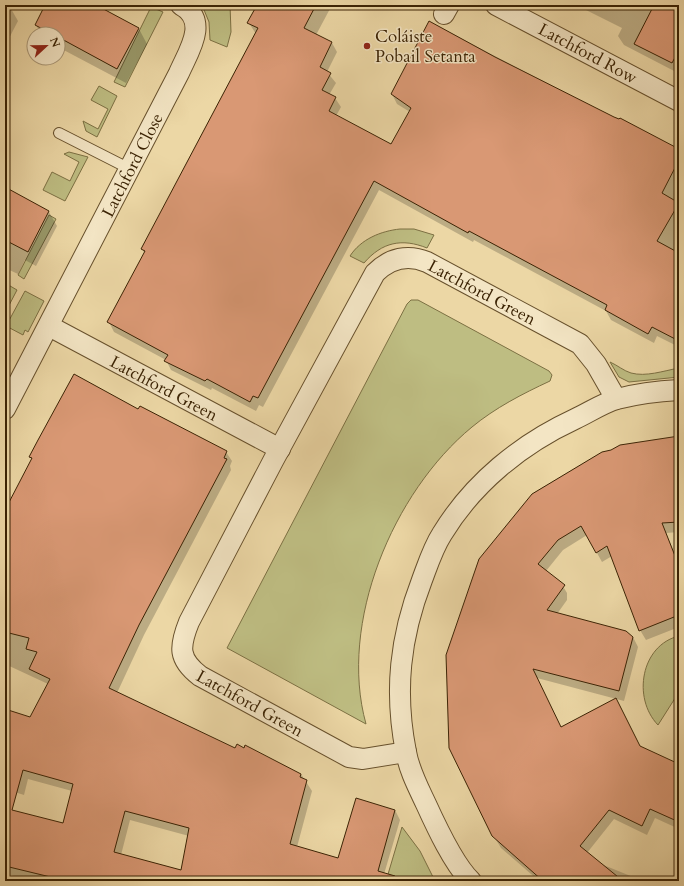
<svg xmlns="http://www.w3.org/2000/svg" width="684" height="886" viewBox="0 0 684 886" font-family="Cardo,serif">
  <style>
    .green { fill: #bebd82; stroke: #7c7043 }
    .shadow { fill: #0003; fill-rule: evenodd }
    .building { fill: #d99874; stroke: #3b2304; fill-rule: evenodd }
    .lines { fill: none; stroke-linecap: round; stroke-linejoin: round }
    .service-casing { stroke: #67502c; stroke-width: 12 }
    .minor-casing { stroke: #67502c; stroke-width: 22 }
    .service { stroke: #f3e5c4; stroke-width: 10 }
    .minor { stroke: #f3e5c4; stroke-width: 20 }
    .poi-dot { fill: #8f2418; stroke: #f3e5c4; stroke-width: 1.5 }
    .labels { text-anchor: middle; stroke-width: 3; stroke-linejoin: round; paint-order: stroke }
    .poi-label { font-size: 17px; fill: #3b2304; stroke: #f3e5c4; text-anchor: start }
    .street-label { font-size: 17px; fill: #3b2304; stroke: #f3e5c4 }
  </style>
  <rect width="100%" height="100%" fill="#ecd7a5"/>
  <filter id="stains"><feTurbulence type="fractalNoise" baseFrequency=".005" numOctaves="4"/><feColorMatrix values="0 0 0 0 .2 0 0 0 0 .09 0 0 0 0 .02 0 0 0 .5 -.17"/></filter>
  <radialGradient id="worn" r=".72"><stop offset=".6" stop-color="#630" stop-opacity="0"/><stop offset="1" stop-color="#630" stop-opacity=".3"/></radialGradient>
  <!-- green -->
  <g class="green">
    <path d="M 202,5 L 230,5 L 231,32 L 227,47 L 210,40 L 209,22 Z"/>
    <path d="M 151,7 L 163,12 L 125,87 L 114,82 Z"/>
    <path d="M 99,86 L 117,96 L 97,137 L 86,131 L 83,121 L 98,129 L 108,109 L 91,100 Z"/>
    <path d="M 69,152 L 88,157 L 65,201 L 43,190 L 52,172 L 70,181 L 79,162 L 64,154 Z"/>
    <path d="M 49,215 L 56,219 L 24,279 L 18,275 Z"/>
    <path d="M 400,229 L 414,229 L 434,235 L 427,248 C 402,238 382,242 364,263 L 350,256 C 361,239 381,231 400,229 Z"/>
    <path d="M 5,283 L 17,290 L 5,313 Z"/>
    <path d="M 25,291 L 44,301 L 28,332 L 25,330 L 23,335 L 6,326 Z"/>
    <path d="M 411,300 L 418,300 L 549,371 L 552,375 L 550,381 C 522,394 495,408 472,427 C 393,492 338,623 366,724 L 227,648 L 407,304 Z"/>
    <path d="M 610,362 C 617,365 624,371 631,373 C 646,377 663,371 679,368 L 679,377 L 629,382 L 619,377 Z"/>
    <path d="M 679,636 L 679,692 L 658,725 C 632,698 641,645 679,636 Z"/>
    <path d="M 402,827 L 420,851 L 435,881 L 386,881 Z"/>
  </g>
  <!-- shadow -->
  <g class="shadow">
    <path d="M 5,5 L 10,7 L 18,21 L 5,46 Z"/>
    <path d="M 46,5 L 94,5 L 139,29 L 147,44 L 126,83 L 58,47 L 58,34 L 41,34 L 36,25 Z"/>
    <path d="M 258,5 L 332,5 L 316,35 L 332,43 L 337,52 L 327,72 L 336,83 L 329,95 L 335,98 L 341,107 L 336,116 L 392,145 L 410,112 L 397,104 L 392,94 L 430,22 L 613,118 L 620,121 L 621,119 L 679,149 L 679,347 L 657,336 L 654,343 L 611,320 L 606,311 L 474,240 L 473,242 L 379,190 L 263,407 L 259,405 L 256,411 L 212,388 L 211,390 L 171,370 L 166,360 L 114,332 L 109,322 L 145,254 L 142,249 L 256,34 L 249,23 Z"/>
    <path d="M 576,5 L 679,5 L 678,73 L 624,45 L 618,36 L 622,28 Z"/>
    <path d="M 5,188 L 49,212 L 57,226 L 36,266 L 25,260 L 18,274 L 5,268 Z"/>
    <path d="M 139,411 L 226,452 L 232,461 L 230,466 L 231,470 L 144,635 L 117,693 L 235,749 L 301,774 L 312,791 L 297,847 L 339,860 L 395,810 L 400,820 L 382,881 L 36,881 L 5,874 L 5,819 L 63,824 L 72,791 L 28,779 L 24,795 L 5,789 L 5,710 L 30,718 L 48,684 L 5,664 L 5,512 L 32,460 L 30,457 ZM 130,820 L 189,836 L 182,871 L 121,855 Z"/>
    <path d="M 679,437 L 679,532 L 666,533 L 679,564 L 679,627 L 646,640 L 640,630 L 612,556 L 602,562 L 587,535 L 563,550 L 546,571 L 561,583 L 567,593 L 567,600 L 557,614 L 633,637 L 638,647 L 624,701 L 537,678 L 561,728 L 640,747 L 679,765 L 679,829 L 655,818 L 647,835 L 614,819 L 587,853 L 601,864 L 643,881 L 539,881 L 501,848 L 495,838 L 479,560 L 535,492 L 602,453 Z"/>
  </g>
  <!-- building -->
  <g class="building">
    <path d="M 45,5 L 96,5 L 139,28 L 117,69 L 58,37 L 58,34 L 52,34 L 35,25 Z"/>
    <path d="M 257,5 L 316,5 L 304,28 L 332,42 L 320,67 L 331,73 L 322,90 L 336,97 L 329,111 L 391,144 L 411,108 L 391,94 L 429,21 L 495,57 L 614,117 L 619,119 L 620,118 L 679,149 L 679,160 L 662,193 L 679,203 L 657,241 L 679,253 L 679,341 L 652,327 L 648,334 L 605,310 L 607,305 L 469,231 L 468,233 L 374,181 L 258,398 L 253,396 L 250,402 L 207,379 L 205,381 L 164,361 L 168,355 L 107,322 L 145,251 L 141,249 L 258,28 L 247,23 Z"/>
    <path d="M 654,5 L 679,5 L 679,50 L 672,63 L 634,44 Z"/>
    <path d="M 5,187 L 49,211 L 28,252 L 5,240 Z"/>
    <path d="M 74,374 L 138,409 L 140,406 L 227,451 L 224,458 L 227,459 L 139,625 L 109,688 L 235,748 L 237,744 L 244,748 L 245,745 L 301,774 L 300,777 L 307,780 L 290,844 L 338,858 L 356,798 L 395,810 L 378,871 L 395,876 L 394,881 L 67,881 L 5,866 L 5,709 L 30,717 L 50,679 L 29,669 L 37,652 L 26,649 L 29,638 L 5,632 L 5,510 L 32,458 L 29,457 L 38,440 ZM 23,770 L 73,784 L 63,823 L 12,810 ZM 125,811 L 189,828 L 181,870 L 114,852 Z"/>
    <path d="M 679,436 L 679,522 L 662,523 L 679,566 L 679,615 L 639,631 L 607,546 L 596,553 L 581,526 L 558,540 L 538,564 L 565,585 L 547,610 L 626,631 L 633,637 L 619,691 L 533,669 L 561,727 L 616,698 L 640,746 L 679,764 L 679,822 L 650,809 L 642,826 L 609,810 L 580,846 L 623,881 L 543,881 L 492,836 L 449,748 L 446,655 L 479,559 L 532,494 L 602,452 L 611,450 L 620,445 Z"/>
  </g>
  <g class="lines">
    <defs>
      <path id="service" d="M 59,133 L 130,169"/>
      <g id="minor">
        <path d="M 496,5 L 679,101"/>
        <path d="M 444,14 L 449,5"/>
        <path d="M 49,326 L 280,449"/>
        <path d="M 5,409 L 179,73 C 188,52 210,21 181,5"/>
        <path d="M 406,752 L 363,759 L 349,757 L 200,676 C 178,659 179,647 189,622 L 273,461 L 375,273 C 390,258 408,254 427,262 L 580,344 L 596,364 L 616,399"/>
        <path d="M 471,881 C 454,865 436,826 426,804 C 418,787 409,770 406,752 C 394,691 400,637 422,580 C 428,564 433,548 442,534 C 473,483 521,444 575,419 C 588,413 603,403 617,399 C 636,394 659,391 679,390"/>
      </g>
    </defs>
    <!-- service casing -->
    <use href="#service" class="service-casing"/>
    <!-- minor casing -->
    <use href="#minor" class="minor-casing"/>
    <!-- service -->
    <use href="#service" class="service"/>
    <!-- minor -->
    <use href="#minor" class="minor"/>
  </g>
  <!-- markers -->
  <circle class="poi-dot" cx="367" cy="46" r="4"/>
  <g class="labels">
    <!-- poi labels -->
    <g class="poi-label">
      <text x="375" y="42">Coláiste<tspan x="375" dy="20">Pobail Setanta</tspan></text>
    </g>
    <!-- street labels -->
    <g class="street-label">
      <text transform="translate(588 53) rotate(28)" y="6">Latchford Row</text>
      <text transform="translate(132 165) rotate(-63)" y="6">Latchford Close</text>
      <text transform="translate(482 292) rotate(28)" y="6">Latchford Green</text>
      <text transform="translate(164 388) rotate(28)" y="6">Latchford Green</text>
      <text transform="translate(250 703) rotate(29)" y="6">Latchford Green</text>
    </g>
  </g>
  <!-- margin -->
  <rect width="684" height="886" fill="none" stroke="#ecd7a5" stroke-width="20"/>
  <rect x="6" y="6" width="672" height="874" fill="none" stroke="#3b2304" stroke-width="2"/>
  <rect x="10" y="10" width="664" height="866" fill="none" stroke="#3b2304"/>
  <!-- north arrow -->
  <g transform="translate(46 46) rotate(68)"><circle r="19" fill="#f3e5c4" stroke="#a99777"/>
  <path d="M0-3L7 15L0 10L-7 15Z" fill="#8f2418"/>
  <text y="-6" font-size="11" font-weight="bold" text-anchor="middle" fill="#3b2304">N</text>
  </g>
  <rect width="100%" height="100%" filter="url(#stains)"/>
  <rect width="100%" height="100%" fill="url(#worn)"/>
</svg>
